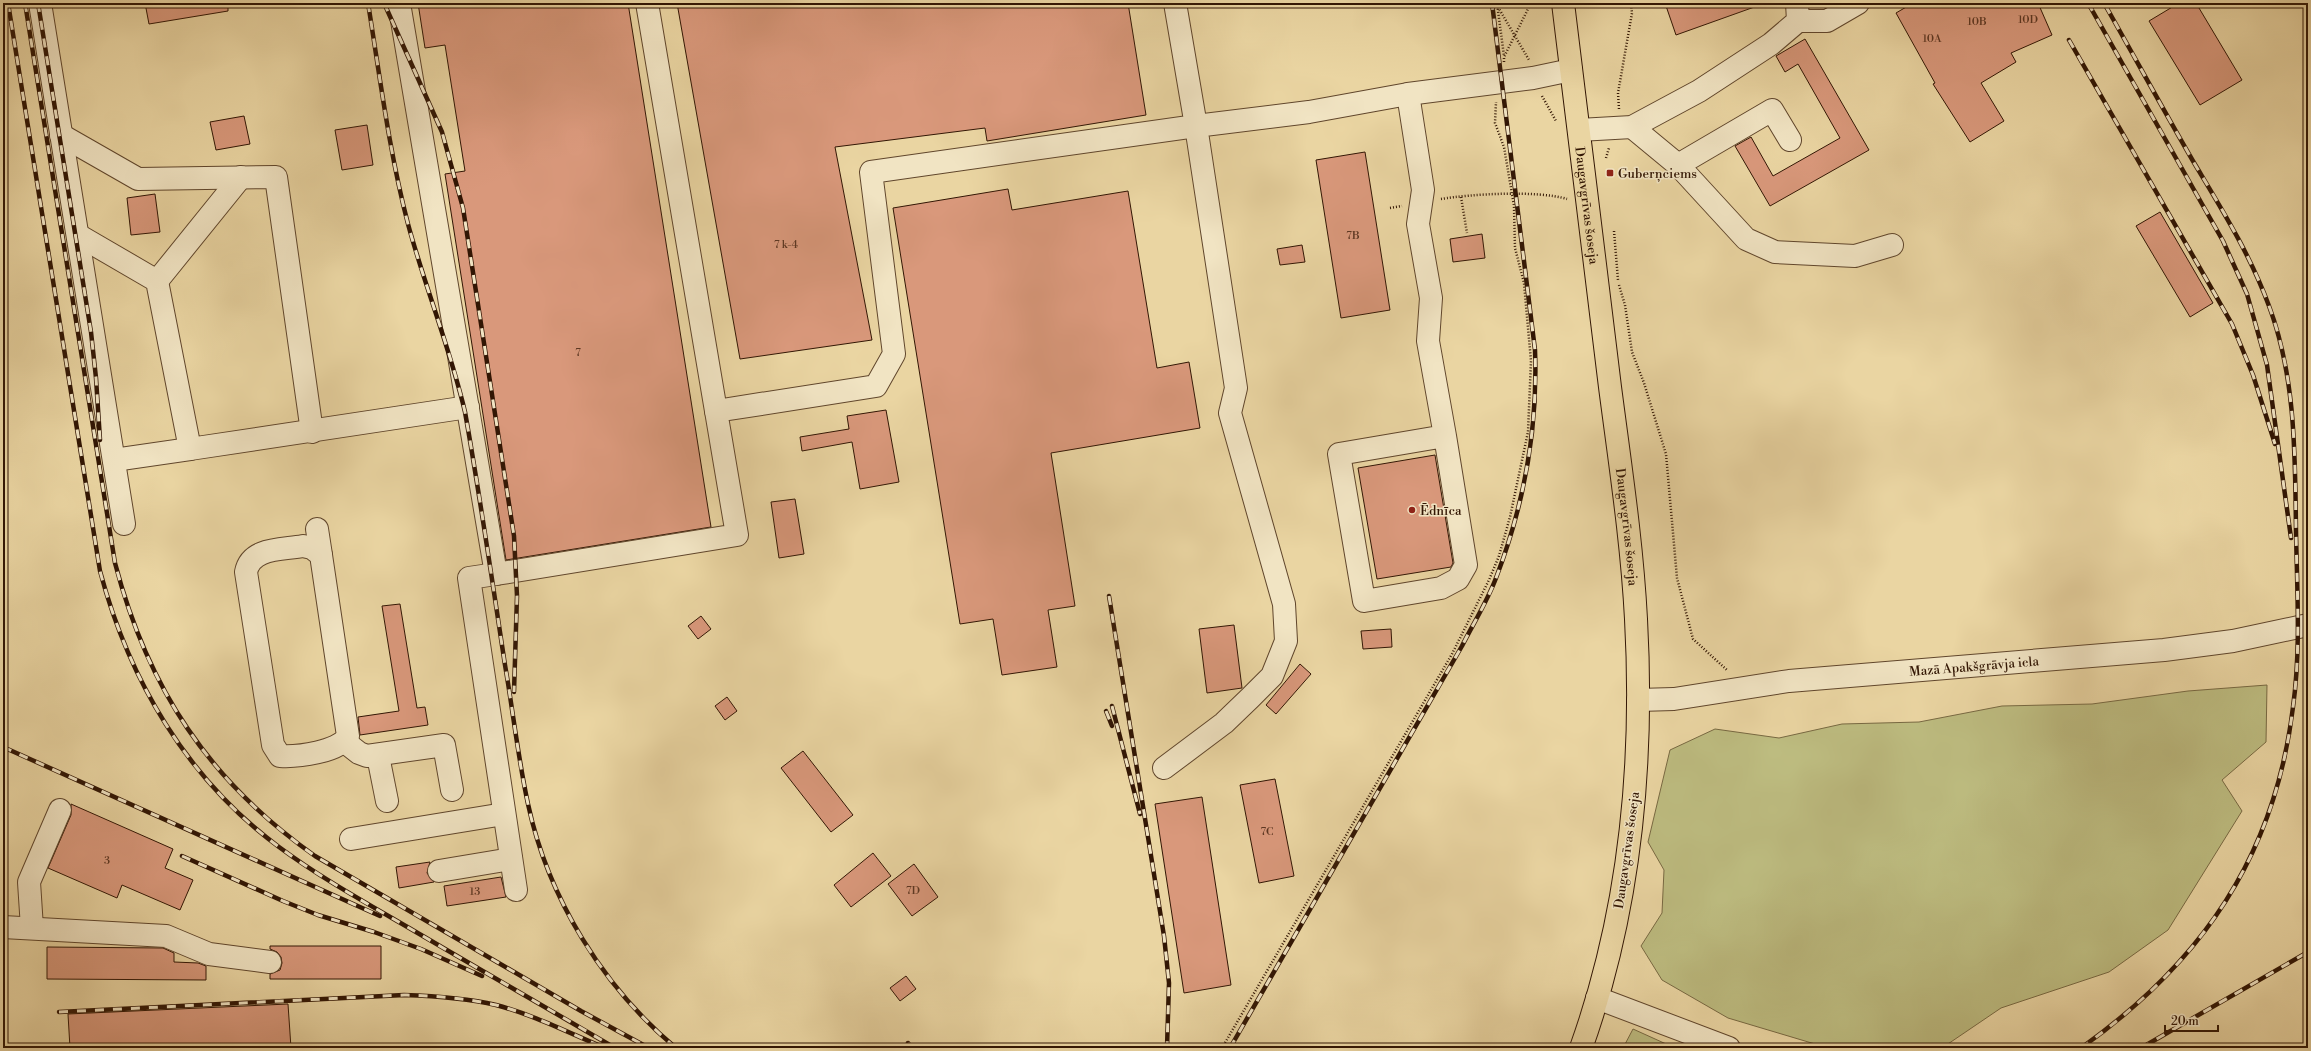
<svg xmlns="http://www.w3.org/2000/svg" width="2311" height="1051" viewBox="0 0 2311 1051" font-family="'Libre Bodoni',serif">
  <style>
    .green { fill: #bdbc80; stroke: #786942 }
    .building { fill: #d9987b; stroke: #321604 }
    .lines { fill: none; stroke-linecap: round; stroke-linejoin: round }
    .minor-casing { stroke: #60462c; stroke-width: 24 }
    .major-casing { stroke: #321604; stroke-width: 24 }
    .path { stroke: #321604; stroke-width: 2.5; stroke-dasharray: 1 2; stroke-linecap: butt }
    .minor { stroke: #f1e4c3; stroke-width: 22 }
    .major { stroke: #ead5a2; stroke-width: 22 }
    .rail-casing { stroke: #321604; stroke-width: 4.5 }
    .rail { stroke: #f1e4c3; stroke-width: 3; stroke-dasharray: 9; stroke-linecap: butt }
    .poi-dot { fill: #8f2418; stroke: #f1e4c3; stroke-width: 1.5 }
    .labels { text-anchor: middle; stroke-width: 3; stroke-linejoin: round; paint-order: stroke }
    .number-label { font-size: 11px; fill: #5c3622 }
    .poi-label { font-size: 13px; fill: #321604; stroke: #f1e4c3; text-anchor: start }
    .street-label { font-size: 13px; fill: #321604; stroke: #f1e4c3 }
  </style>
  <rect width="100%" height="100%" fill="#ead5a2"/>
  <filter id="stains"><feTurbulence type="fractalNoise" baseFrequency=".005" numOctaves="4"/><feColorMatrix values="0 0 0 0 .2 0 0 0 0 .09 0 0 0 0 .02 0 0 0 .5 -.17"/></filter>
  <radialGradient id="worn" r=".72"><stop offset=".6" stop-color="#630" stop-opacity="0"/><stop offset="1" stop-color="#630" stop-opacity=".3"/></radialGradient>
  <!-- green -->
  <g class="green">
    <path d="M 2267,685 L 2266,742 L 2222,780 L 2242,811 L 2168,930 L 2109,972 L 2001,1008 L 1942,1048 L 1825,1047 L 1728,1018 L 1662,980 L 1641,946 L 1662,913 L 1664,870 L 1648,842 L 1670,750 L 1715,729 L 1779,738 L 1842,724 L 1919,722 L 2002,706 L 2092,704 L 2188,691 Z"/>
    <path d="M 1633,1029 L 1675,1048 L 1623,1048 Z"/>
  </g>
  <!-- building -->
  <g class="building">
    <path d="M 145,3 L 228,3 L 228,11 L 149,24 Z"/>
    <path d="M 418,3 L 628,3 L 711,527 L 506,560 L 445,174 L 465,171 L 445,45 L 425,48 Z"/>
    <path d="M 677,3 L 1128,3 L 1146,115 L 987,141 L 985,128 L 835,147 L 872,340 L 740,359 Z"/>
    <path d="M 1665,3 L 1760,3 L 1760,5 L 1676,35 Z"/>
    <path d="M 1913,3 L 2038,3 L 2052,35 L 2011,53 L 2016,62 L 1981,83 L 2004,121 L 1970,142 L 1933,84 L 1935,83 L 1896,13 Z"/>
    <path d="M 2179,3 L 2196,3 L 2242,80 L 2200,105 L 2149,21 Z"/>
    <path d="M 1805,39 L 1869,150 L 1770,206 L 1735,146 L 1751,137 L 1773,176 L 1840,138 L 1798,64 L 1785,72 L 1776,56 Z"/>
    <path d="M 244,116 L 250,144 L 216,150 L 210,122 Z"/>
    <path d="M 367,125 L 373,165 L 342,170 L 335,130 Z"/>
    <path d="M 1365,152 L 1390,310 L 1341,318 L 1316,160 Z"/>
    <path d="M 1008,189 L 1012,210 L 1128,191 L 1157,368 L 1189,362 L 1200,428 L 1051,453 L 1075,606 L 1048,610 L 1057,667 L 1002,675 L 993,619 L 960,624 L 893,208 Z"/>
    <path d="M 155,194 L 160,232 L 131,235 L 127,198 Z"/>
    <path d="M 2160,212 L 2213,303 L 2190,317 L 2136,226 Z"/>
    <path d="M 1482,234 L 1485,258 L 1453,262 L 1450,239 Z"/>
    <path d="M 1302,245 L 1305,262 L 1280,265 L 1277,249 Z"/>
    <path d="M 886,410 L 899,482 L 860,489 L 852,442 L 802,451 L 800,437 L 849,429 L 847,416 Z"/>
    <path d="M 1435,455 L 1453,563 L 1451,567 L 1377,579 L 1358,468 Z"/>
    <path d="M 795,499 L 804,554 L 779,558 L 771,502 Z"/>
    <path d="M 400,604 L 417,708 L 425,707 L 428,725 L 360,735 L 358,717 L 399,711 L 382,606 Z"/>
    <path d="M 701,616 L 711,629 L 698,639 L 688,626 Z"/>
    <path d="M 1234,625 L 1242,688 L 1207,693 L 1199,629 Z"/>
    <path d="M 1391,629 L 1392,647 L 1363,649 L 1361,631 Z"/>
    <path d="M 1300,664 L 1311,674 L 1276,714 L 1266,705 Z"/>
    <path d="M 727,697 L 737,711 L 725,720 L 715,706 Z"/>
    <path d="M 803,751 L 853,815 L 831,832 L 781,768 Z"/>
    <path d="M 1275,779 L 1294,876 L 1259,883 L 1240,785 Z"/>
    <path d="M 1202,797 L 1231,985 L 1184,993 L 1155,804 Z"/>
    <path d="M 71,804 L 173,849 L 165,868 L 193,880 L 180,910 L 122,885 L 117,898 L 48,868 L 71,815 Z"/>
    <path d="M 873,853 L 891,876 L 851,907 L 834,885 Z"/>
    <path d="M 430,862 L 427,873 L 434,882 L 399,888 L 396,867 Z"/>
    <path d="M 914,864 L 938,897 L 912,916 L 888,884 Z"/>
    <path d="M 501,877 L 506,897 L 447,906 L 444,886 Z"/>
    <path d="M 270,946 L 381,946 L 381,979 L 270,979 L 270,974 L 280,970 L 282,963 L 281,957 L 277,952 L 270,949 Z"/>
    <path d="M 47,947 L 163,948 L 174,953 L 174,962 L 198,963 L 206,966 L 206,980 L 47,979 Z"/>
    <path d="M 906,976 L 916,989 L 900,1001 L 890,988 Z"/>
    <path d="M 288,1004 L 291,1048 L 70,1048 L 68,1014 Z"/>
  </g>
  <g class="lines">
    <defs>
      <g id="minor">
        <path d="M 40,3 L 124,524"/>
        <path d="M 399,3 L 496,574 L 737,535 L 716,411 L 876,386 L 894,354 L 871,172 L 1196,126 L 1175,3"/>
        <path d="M 647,3 L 716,411"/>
        <path d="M 1798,21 L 1827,21 L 1858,3"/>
        <path d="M 1408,94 L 1423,190 L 1418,224 L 1431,298 L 1428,341 L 1445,436 L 1339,454 L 1364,601 L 1441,588 L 1458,579 L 1466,565 L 1445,436"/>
        <path d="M 1632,127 L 1678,165 L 1746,239 L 1775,252 L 1855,256 L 1892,245"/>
        <path d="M 1579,130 L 1632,127 L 1699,91 L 1771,44 L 1798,21 L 1797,3"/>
        <path d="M 61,135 L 138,179 L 276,177 L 312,432"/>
        <path d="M 1678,165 L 1772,110 L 1790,140"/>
        <path d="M 78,235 L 157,281 L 190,449 L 468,407"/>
        <path d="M 157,281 L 241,177"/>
        <path d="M 114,460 L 190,449"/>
        <path d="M 317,529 L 321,555"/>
        <path d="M 303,546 L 312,548 L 321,555 L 348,736 C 339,752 298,757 280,756 L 273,745 L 246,572 C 251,547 282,550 303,546 Z"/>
        <path d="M 496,574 L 469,578 L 516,890"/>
        <path id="s1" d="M 1638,700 L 1674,699 L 1789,681 L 2164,650 L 2233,641 L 2308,625"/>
        <path d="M 345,742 L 359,753 L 367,756 L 444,745 L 452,790"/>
        <path d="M 378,756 L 387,801"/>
        <path d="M 1164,768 L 1224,723 L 1250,698 L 1272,676 L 1286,641 L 1284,604 L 1230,413 L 1236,388 L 1196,126 L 1309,112 L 1408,94 L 1533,78 L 1571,70"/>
        <path d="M 351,839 L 504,814"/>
        <path d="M 439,871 L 511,859"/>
        <path d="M 3,927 L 166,936 L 209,954 L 270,962"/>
        <path d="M 32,928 L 29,882 L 60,810"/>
        <path d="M 1597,998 L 1729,1048"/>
      </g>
      <g id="major">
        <path id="s2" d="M 1563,3 C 1578,131 1594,259 1610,387 C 1620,464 1632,542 1636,619 C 1644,764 1630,911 1581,1048"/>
      </g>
    </defs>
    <!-- minor casing -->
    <use href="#minor" class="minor-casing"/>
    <!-- major casing -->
    <use href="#major" class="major-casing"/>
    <!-- path -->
    <g class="path">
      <path d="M 1497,3 L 1504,56"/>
      <path d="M 1498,7 L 1529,60"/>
      <path d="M 1504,62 L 1504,57 L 1531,3"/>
      <path d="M 1542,96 L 1556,121"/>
      <path d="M 1619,109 L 1618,93 L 1632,13 L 1631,3"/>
      <path d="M 1606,158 L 1609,148"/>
      <path d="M 1461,197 L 1467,233"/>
      <path d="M 1441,199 C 1471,194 1537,190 1567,199"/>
      <path d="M 1390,208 L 1402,206"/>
      <path d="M 1614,231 L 1618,280"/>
      <path d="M 1619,285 L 1625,305 L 1632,352 L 1644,383 L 1666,454 L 1677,578 L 1693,639 L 1728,671"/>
      <path d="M 1222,1048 L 1452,654 L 1489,580 L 1499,556 L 1510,517 L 1528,432 L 1531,361 L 1524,283 L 1515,248 L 1514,206 L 1504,147 L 1495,123 L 1496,102"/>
    </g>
    <!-- minor -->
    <use href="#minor" class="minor"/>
    <!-- major -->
    <use href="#major" class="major"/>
    <defs>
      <g id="rail">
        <path d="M 8,3 L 100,571 C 129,680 187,779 279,847 C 322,879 370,905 416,932 C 482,971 549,1009 615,1048"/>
        <path d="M 25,3 L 115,563 C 148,689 209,781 315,856 L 581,1011 L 649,1048"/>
        <path d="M 38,3 L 91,332 L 96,378 L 100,440"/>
        <path d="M 368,3 C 380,77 389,151 408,224 C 425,287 450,348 465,412 C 480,496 492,580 505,665 C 513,711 518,758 528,804 C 548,898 603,987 676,1048"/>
        <path d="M 384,3 L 442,132 L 463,208 L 514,536 L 517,596 L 514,692"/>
        <path d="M 2088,3 L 2223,241 L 2247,294 L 2267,365 L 2291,538"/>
        <path d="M 2069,40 L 2232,324 L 2253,375 L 2275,444"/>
        <path d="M 1109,596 L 1164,936 L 1169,983 L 1167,1048"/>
        <path d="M 1112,706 L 1140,814"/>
        <path d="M 1106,711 L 1112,726"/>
        <path d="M 3,747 L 380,916"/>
        <path d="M 182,856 L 283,901 L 318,915 L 374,932 L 421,949 L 482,976"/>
        <path d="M 59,1012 L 404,995 C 435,996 466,998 496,1005 C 534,1015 569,1033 605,1048"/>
        <path d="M 908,1043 L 911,1048"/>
        <path d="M 1230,1048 L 1462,646 C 1473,624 1487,602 1496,578 C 1524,505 1538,428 1535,350 L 1492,3"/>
        <path d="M 2081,1048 C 2202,962 2275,856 2293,707 C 2301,649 2297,590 2296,531 C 2295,456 2296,378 2269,306 C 2250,254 2221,208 2193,161 C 2163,109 2134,56 2104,3"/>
        <path d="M 2141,1048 L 2308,952"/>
      </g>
    </defs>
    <!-- rail casing -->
    <use href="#rail" class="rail-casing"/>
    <!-- rail -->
    <use href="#rail" class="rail"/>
  </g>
  <!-- markers -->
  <g class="poi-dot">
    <rect x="1606" y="169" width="8" height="8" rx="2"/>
    <circle cx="1412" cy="510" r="4"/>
  </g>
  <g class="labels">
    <!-- number labels -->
    <g class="number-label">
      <text x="2028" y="23">10D</text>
      <text x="1977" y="25">10B</text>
      <text x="1932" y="42">10A</text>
      <text x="1353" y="239">7B</text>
      <text x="786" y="248">7 k-4</text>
      <text x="578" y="356">7</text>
      <text x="1267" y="835">7C</text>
      <text x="107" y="864">3</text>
      <text x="913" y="894">7D</text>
      <text x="475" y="895">13</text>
    </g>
    <!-- poi labels -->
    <g class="poi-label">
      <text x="1618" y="178">Guberņciems</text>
      <text x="1420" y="515">Ēdnīca</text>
    </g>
    <!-- street labels -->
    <g class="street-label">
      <text dy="5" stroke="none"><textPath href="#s2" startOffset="204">Daugavgrīvas šoseja</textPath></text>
      <text dy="5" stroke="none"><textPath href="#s2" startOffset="528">Daugavgrīvas šoseja</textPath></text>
      <text dy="5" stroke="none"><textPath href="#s1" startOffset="338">Mazā Apakšgrāvja iela</textPath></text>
      <text transform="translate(1626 850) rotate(-82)" y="5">Daugavgrīvas šoseja</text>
    </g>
  </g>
  <!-- margin -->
  <rect width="2311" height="1051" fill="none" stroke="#ead5a2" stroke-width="16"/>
  <rect x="4" y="4" width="2303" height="1043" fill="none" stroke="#321604" stroke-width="2"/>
  <rect x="8" y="8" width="2295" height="1035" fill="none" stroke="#321604"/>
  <!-- scale -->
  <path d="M2165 1025v6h53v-6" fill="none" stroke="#321604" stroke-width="2"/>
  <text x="2171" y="1025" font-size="12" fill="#321604" stroke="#f1e4c3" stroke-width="3" paint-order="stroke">20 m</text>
  <rect width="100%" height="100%" filter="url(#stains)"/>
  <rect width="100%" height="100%" fill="url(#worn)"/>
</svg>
